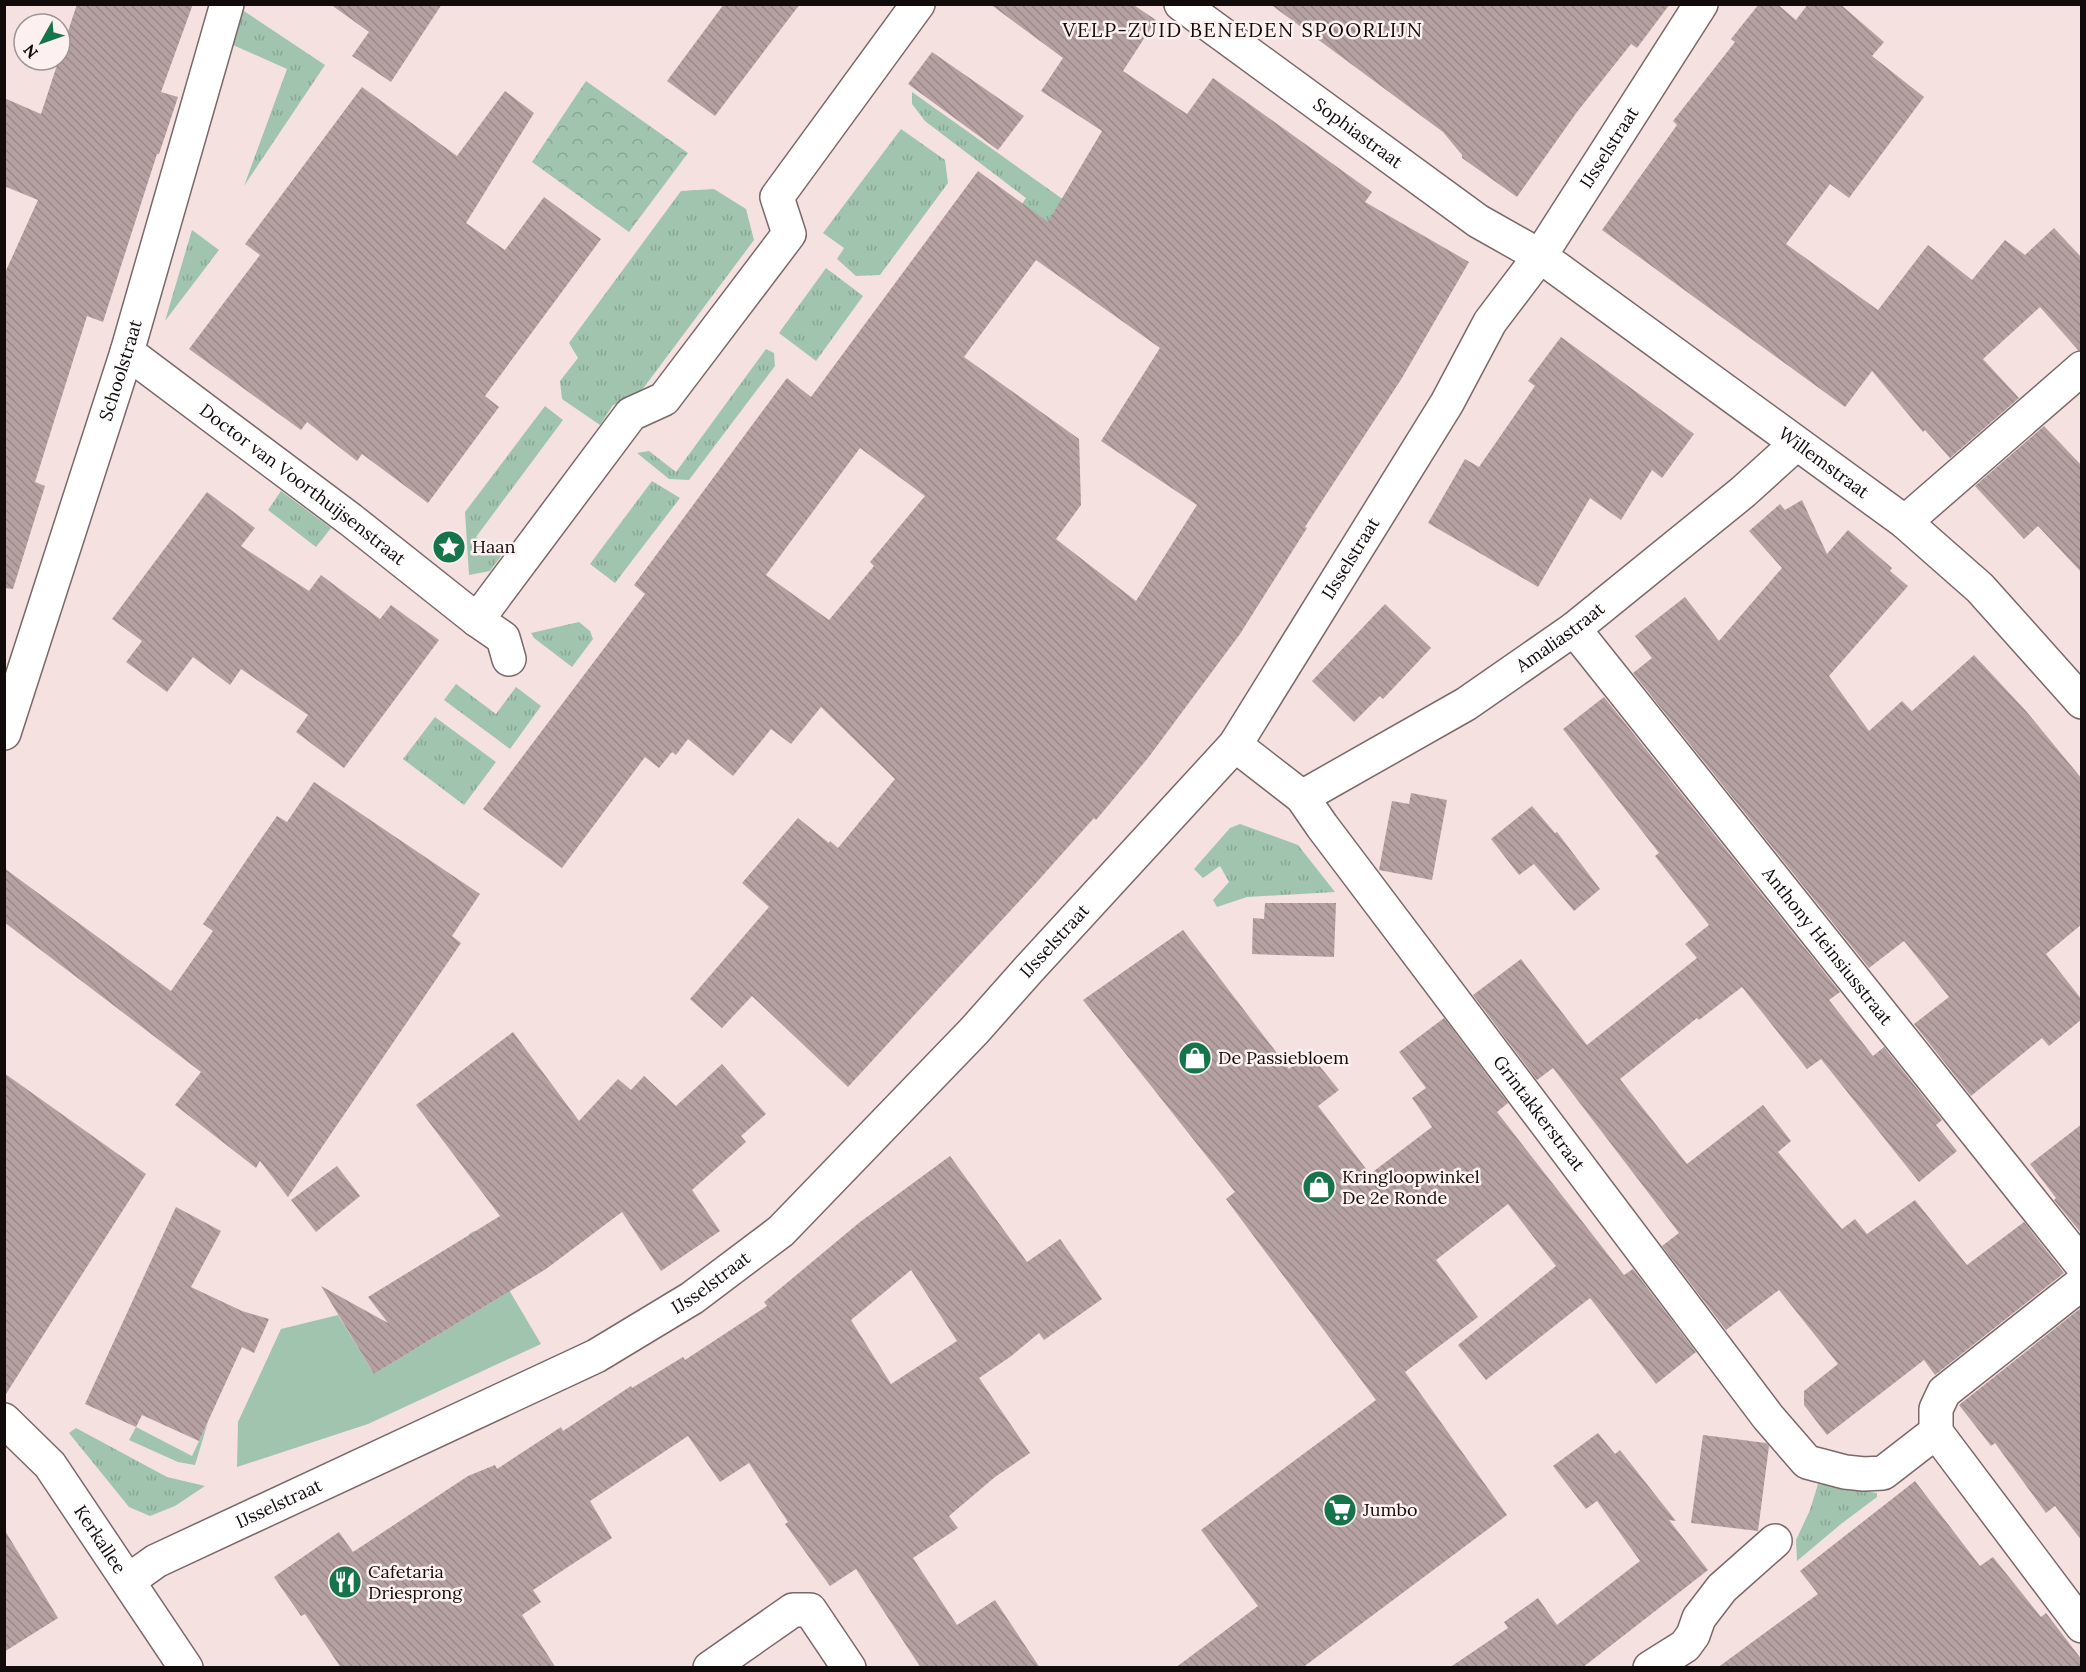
<svg xmlns="http://www.w3.org/2000/svg" width="2086" height="1672" viewBox="0 0 2086 1672" font-family="Lora,serif">
  <style>
    .grass { fill: url(#grass-tufts) }
    .park { fill: url(#park-crowns) }
    .garden { fill: #a0c4ae }
    .building { fill: url(#building-back-hatch); fill-rule: evenodd }
    .lines { fill: none; stroke-linecap: round; stroke-linejoin: round }
    .minor-casing { stroke: #7b6869; stroke-width: 36 }
    .minor { stroke: #fff; stroke-width: 33 }
    .labels { text-anchor: middle; stroke-width: 5; stroke-linejoin: round; paint-order: stroke }
    .street-label { font-size: 18px; fill: #110b0b; stroke: #fdf0f0 }
    .poi-label { font-size: 18px; fill: #110b0b; stroke: #fdf0f0; text-anchor: start }
    .neighbourhood-label { font-size: 20px; letter-spacing: 1.5px; fill: #110b0b; stroke: #fdf0f0 }
  </style>
  <defs>
    <pattern id="grass-tufts" width="24" height="20" patternUnits="userSpaceOnUse" patternTransform="scale(1.5)"><rect width="24" height="20" fill="#a0c4ae"/><path d="M3 7l-1-3M5 7V3M7 7l1-3M15 17l-1-3M17 17v-4M19 17l1-3" fill="none" stroke="#89a794"/></pattern>
    <pattern id="park-crowns" width="20" height="18" patternUnits="userSpaceOnUse" patternTransform="scale(1.5)"><rect width="20" height="18" fill="#a0c4ae"/><path d="M2 6a3 3 0 1 1 6 0M12 15a3 3 0 1 1 6 0" fill="none" stroke="#89a794"/></pattern>
    <pattern id="building-back-hatch" width="6" height="6" patternUnits="userSpaceOnUse" patternTransform="scale(1.5)"><rect width="6" height="6" fill="#b5a1a1"/><path d="M-1 5l2 2M0 0l6 6M5-1l2 2" fill="none" stroke="#9b8989"/></pattern>
  </defs>
  <rect width="100%" height="100%" fill="#f6e1e1"/>
  <!-- grass -->
  <g class="grass">
    <path d="M 241,9 L 325,65 L 244,186 L 287,69 L 233,45 Z"/>
    <path d="M 912,92 L 1095,222 L 1076,248 L 1020,207 L 1026,198 L 925,121 L 912,104 Z"/>
    <path d="M 901,129 L 945,160 L 948,183 L 880,275 L 856,276 L 837,259 L 844,248 L 823,233 Z"/>
    <path d="M 714,189 L 746,209 L 754,240 L 642,390 L 631,402 L 613,405 L 600,425 L 562,399 L 560,381 L 578,358 L 569,343 L 681,191 Z"/>
    <path d="M 192,230 L 219,250 L 165,321 Z"/>
    <path d="M 826,268 L 863,296 L 816,361 L 779,333 Z"/>
    <path d="M 766,349 L 774,353 L 775,366 L 689,480 L 669,479 L 637,453 L 649,451 L 676,472 Z"/>
    <path d="M 545,406 L 563,420 L 476,537 L 501,556 L 490,571 L 469,575 L 465,512 Z"/>
    <path d="M 652,481 L 680,498 L 615,583 L 590,564 Z"/>
    <path d="M 281,491 L 331,528 L 316,547 L 268,510 Z"/>
    <path d="M 579,622 L 590,631 L 593,639 L 572,667 L 534,638 L 531,633 Z"/>
    <path d="M 456,684 L 496,714 L 516,687 L 541,706 L 510,749 L 444,700 Z"/>
    <path d="M 435,717 L 496,762 L 464,805 L 403,759 Z"/>
    <path d="M 1240,824 L 1298,845 L 1335,892 L 1247,897 L 1217,907 L 1213,900 L 1229,882 L 1220,866 L 1203,878 L 1194,869 L 1230,828 Z"/>
    <path d="M 76,1428 L 167,1477 L 205,1486 L 175,1506 L 150,1516 L 129,1507 L 69,1433 Z"/>
    <path d="M 1818,1484 L 1877,1493 L 1877,1497 L 1841,1524 L 1797,1561 L 1796,1540 L 1810,1510 Z"/>
  </g>
  <!-- park -->
  <path class="park" d="M 586,81 L 688,153 L 629,232 L 532,162 Z"/>
  <!-- garden -->
  <g class="garden">
    <path d="M 474,1231 L 541,1344 L 368,1424 L 237,1467 L 238,1422 L 281,1329 L 338,1315 L 374,1374 L 505,1294 L 469,1234 Z"/>
    <path d="M 208,1422 L 195,1465 L 178,1462 L 129,1440 L 136,1427 L 192,1456 Z"/>
  </g>
  <!-- building -->
  <g class="building">
    <path d="M 77,4 L 193,4 L 161,92 L 178,97 L 159,154 L 157,154 L 103,322 L 87,316 L 35,482 L 45,486 L 13,589 L 4,588 L 4,275 L 38,200 L 4,186 L 4,98 L 41,114 Z"/>
    <path d="M 330,4 L 442,4 L 391,82 L 352,56 L 369,32 Z"/>
    <path d="M 724,4 L 800,4 L 715,116 L 667,81 Z"/>
    <path d="M 990,4 L 1132,4 L 1156,20 L 1123,71 L 1187,114 L 1213,78 L 1372,192 L 1365,202 L 1469,262 L 1402,378 L 1305,527 L 1307,528 L 1240,634 L 1148,758 L 1096,820 L 1094,818 L 1036,883 L 848,1087 L 752,996 L 722,1028 L 690,999 L 769,907 L 742,883 L 798,818 L 829,843 L 830,841 L 838,848 L 895,779 L 821,707 L 791,744 L 771,729 L 733,776 L 688,739 L 676,755 L 672,752 L 659,768 L 645,757 L 562,868 L 483,809 L 645,594 L 634,585 L 787,378 L 811,397 L 978,171 L 1048,222 L 1102,131 L 1041,91 L 1063,58 ZM 1036,260 L 1160,348 L 1101,441 L 1197,505 L 1136,601 L 1056,539 L 1081,505 L 1079,439 L 964,357 ZM 860,448 L 925,496 L 870,562 L 874,566 L 829,620 L 766,575 Z"/>
    <path d="M 1270,4 L 1670,4 L 1637,48 L 1631,44 L 1577,112 L 1517,197 L 1462,158 L 1462,155 L 1443,132 Z"/>
    <path d="M 1759,4 L 1777,4 L 1796,20 L 1808,4 L 1840,4 L 1884,42 L 1872,56 L 1924,97 L 1849,198 L 1830,184 L 1786,244 L 1878,310 L 1928,245 L 1972,280 L 2005,240 L 2025,255 L 2054,228 L 2082,258 L 2082,350 L 2078,350 L 2040,307 L 1983,359 L 2019,398 L 1950,458 L 1925,430 L 1923,432 L 1872,371 L 1845,407 L 1602,230 L 1677,125 L 1673,121 L 1735,42 L 1731,39 Z"/>
    <path d="M 932,52 L 1024,116 L 998,150 L 908,84 Z"/>
    <path d="M 362,87 L 457,156 L 505,91 L 534,113 L 466,223 L 505,250 L 544,197 L 601,239 L 485,396 L 499,407 L 428,503 L 362,454 L 357,461 L 307,422 L 301,430 L 189,349 L 260,255 L 245,244 Z"/>
    <path d="M 1561,337 L 1694,434 L 1662,478 L 1652,470 L 1621,520 L 1590,498 L 1538,587 L 1428,523 L 1465,459 L 1479,467 L 1535,386 L 1528,381 Z"/>
    <path d="M 2044,426 L 2082,466 L 2082,573 L 2038,526 L 2024,539 L 1975,486 Z"/>
    <path d="M 207,492 L 255,528 L 241,546 L 309,591 L 321,575 L 380,619 L 391,605 L 439,640 L 344,768 L 296,732 L 308,715 L 241,669 L 230,685 L 193,657 L 167,692 L 126,662 L 142,641 L 112,619 Z"/>
    <path d="M 1802,500 L 1827,554 L 1848,530 L 1892,568 L 1890,571 L 1908,586 L 1829,676 L 1869,731 L 1902,701 L 1912,711 L 1974,655 L 2026,711 L 2082,779 L 2082,924 L 2046,954 L 2082,1000 L 2082,1019 L 2049,1046 L 2042,1038 L 1971,1096 L 1914,1024 L 1949,997 L 1904,941 L 1869,968 L 1633,673 L 1652,658 L 1635,636 L 1685,597 L 1719,641 L 1782,568 L 1749,531 L 1780,504 L 1785,510 Z"/>
    <path d="M 1385,604 L 1431,648 L 1383,699 L 1380,696 L 1354,722 L 1312,681 Z"/>
    <path d="M 1604,697 L 1840,992 L 1829,1000 L 1873,1056 L 1884,1047 L 1942,1120 L 1936,1125 L 1957,1151 L 1919,1182 L 1821,1059 L 1807,1069 L 1742,987 L 1699,1020 L 1697,1018 L 1620,1079 L 1687,1164 L 1763,1105 L 1791,1141 L 1778,1152 L 1842,1229 L 1855,1219 L 1867,1234 L 1915,1200 L 1967,1265 L 2024,1222 L 2064,1273 L 1935,1375 L 1924,1360 L 1827,1435 L 1804,1405 L 1804,1391 L 1838,1364 L 1779,1290 L 1726,1330 L 1662,1246 L 1679,1233 L 1553,1068 L 1537,1080 L 1473,995 L 1521,959 L 1587,1045 L 1697,958 L 1685,944 L 1709,925 L 1655,856 L 1659,853 L 1563,729 Z"/>
    <path d="M 314,782 L 480,894 L 452,936 L 461,943 L 288,1197 L 260,1161 L 256,1168 L 175,1105 L 201,1072 L 4,922 L 4,868 L 171,991 L 213,931 L 203,924 L 256,846 L 277,816 L 287,822 Z"/>
    <path d="M 1411,793 L 1447,800 L 1432,880 L 1379,870 L 1392,801 L 1409,804 Z"/>
    <path d="M 1532,806 L 1555,833 L 1557,832 L 1600,889 L 1574,911 L 1534,864 L 1519,875 L 1491,839 Z"/>
    <path d="M 1265,903 L 1336,903 L 1334,957 L 1252,954 L 1253,918 L 1264,919 Z"/>
    <path d="M 1183,930 L 1289,1069 L 1309,1053 L 1339,1090 L 1318,1106 L 1370,1174 L 1432,1127 L 1412,1098 L 1426,1088 L 1399,1052 L 1444,1018 L 1508,1103 L 1497,1112 L 1624,1275 L 1633,1269 L 1696,1352 L 1656,1384 L 1590,1298 L 1486,1380 L 1458,1345 L 1556,1266 L 1508,1204 L 1436,1260 L 1478,1317 L 1405,1372 L 1507,1515 L 1302,1668 L 1175,1668 L 1258,1606 L 1201,1530 L 1376,1400 L 1226,1199 L 1235,1192 L 1083,1000 Z"/>
    <path d="M 513,1032 L 579,1121 L 618,1079 L 631,1090 L 644,1076 L 676,1106 L 722,1064 L 766,1114 L 741,1136 L 746,1142 L 692,1190 L 720,1231 L 661,1271 L 622,1212 L 546,1269 L 374,1374 L 321,1286 L 388,1323 L 368,1297 L 500,1216 L 416,1105 Z"/>
    <path d="M 4,1073 L 146,1174 L 4,1397 Z"/>
    <path d="M 2082,1124 L 2082,1234 L 2054,1200 L 2056,1198 L 2030,1164 Z"/>
    <path d="M 950,1156 L 1027,1262 L 1060,1239 L 1102,1299 L 1044,1340 L 1039,1333 L 1010,1357 L 979,1378 L 1030,1453 L 995,1477 L 949,1516 L 958,1528 L 913,1558 L 957,1625 L 995,1600 L 1040,1668 L 921,1668 L 856,1569 L 830,1586 L 785,1524 L 788,1522 L 749,1463 L 720,1482 L 688,1436 L 590,1501 L 612,1538 L 533,1590 L 541,1602 L 522,1615 L 556,1668 L 341,1668 L 305,1614 L 301,1616 L 274,1577 L 339,1532 L 353,1552 L 468,1476 L 495,1465 L 497,1469 L 561,1427 L 563,1431 L 631,1386 L 632,1388 L 683,1357 L 685,1360 L 767,1306 L 764,1302 L 860,1222 ZM 911,1270 L 957,1341 L 891,1384 L 851,1320 Z"/>
    <path d="M 337,1166 L 360,1196 L 316,1232 L 291,1200 Z"/>
    <path d="M 176,1207 L 221,1231 L 191,1287 L 242,1311 L 269,1319 L 254,1353 L 242,1347 L 199,1441 L 142,1415 L 136,1427 L 85,1404 Z"/>
    <path d="M 2082,1307 L 2082,1541 L 2055,1506 L 2046,1513 L 1995,1443 L 1991,1446 L 1959,1405 Z"/>
    <path d="M 1598,1433 L 1615,1454 L 1620,1450 L 1676,1521 L 1669,1520 L 1708,1570 L 1582,1668 L 1449,1668 L 1508,1628 L 1504,1622 L 1538,1598 L 1557,1625 L 1640,1561 L 1597,1501 L 1586,1509 L 1553,1466 Z"/>
    <path d="M 1703,1435 L 1766,1443 L 1769,1446 L 1758,1531 L 1691,1523 Z"/>
    <path d="M 1915,1481 L 1980,1566 L 1993,1557 L 2041,1617 L 2046,1613 L 2082,1660 L 2082,1668 L 1717,1668 L 1818,1594 L 1800,1571 Z"/>
    <path d="M 4,1529 L 58,1618 L 4,1652 Z"/>
  </g>
  <g class="lines">
    <defs>
      <g id="minor">
        <path id="s1" d="M 1181,4 L 1478,221 L 1540,256 L 1905,522 L 1980,588 L 2082,702"/>
        <path id="s2" d="M 127,352 L 351,520 L 477,620 L 631,414 L 664,399 L 789,234 L 777,197 L 918,4"/>
        <path d="M 1905,522 L 2082,368"/>
        <path d="M 477,620 L 503,638 L 509,659"/>
        <path id="s3" d="M 1574,629 L 2082,1265"/>
        <path id="s4" d="M 4,733 L 127,352 L 227,4"/>
        <path id="s5" d="M 1235,745 L 1302,797 L 1322,826 L 1768,1417 L 1807,1462 L 1845,1472 L 1864,1474 L 1883,1473 L 1936,1432 L 1936,1409 L 1944,1392 L 2082,1283"/>
        <path id="s6" d="M 1302,797 L 1466,704 L 1574,629 L 1743,492 L 1796,444"/>
        <path id="s7" d="M 4,1420 L 50,1465 L 186,1668"/>
        <path d="M 1936,1432 L 2082,1626"/>
        <path id="s8" d="M 128,1581 L 156,1561 L 596,1356 L 692,1298 L 781,1231 L 974,1031 L 1029,969 L 1235,745 L 1447,403 L 1490,322 L 1540,256 L 1701,4"/>
        <path d="M 710,1668 L 793,1610 L 810,1610 L 849,1668"/>
        <path d="M 1650,1668 L 1685,1646 L 1693,1635 L 1699,1618 L 1722,1588 L 1775,1541"/>
      </g>
    </defs>
    <!-- minor casing -->
    <use href="#minor" class="minor-casing"/>
    <!-- minor -->
    <use href="#minor" class="minor"/>
  </g>
  <!-- icons -->
  <defs>
    <symbol id="sight-disc" viewBox="-11 -11 22 22"><circle r="9.5" fill="#157449" stroke="#fdf0f0"/><path d="M0-6L1.8-2.2L6-1.7L2.9 1.2L3.7 5.4L0 3.3L-3.7 5.4L-2.9 1.2L-6-1.7L-1.8-2.2Z" fill="#fff"/></symbol>
    <symbol id="shop-disc" viewBox="-11 -11 22 22"><circle r="9.5" fill="#157449" stroke="#fdf0f0"/><path d="M-5-2.5h2.3a2.7 3.5 0 0 1 5.4 0H5L5.5 6h-11ZM-1.5-2.5h3a1.5 2.3 0 0 0-3 0Z" fill="#fff"/></symbol>
    <symbol id="supermarket-disc" viewBox="-11 -11 22 22"><circle r="9.5" fill="#157449" stroke="#fdf0f0"/><path d="M-6-5.5h2.5l.6 2H6L4.5 2H-2.5L-4.4-4H-6ZM-1.5 3.2a1.3 1.3 0 1 0 .1 0ZM3 3.2a1.3 1.3 0 1 0 .1 0Z" fill="#fff"/></symbol>
    <symbol id="restaurant-disc" viewBox="-11 -11 22 22"><circle r="9.5" fill="#157449" stroke="#fdf0f0"/><path d="M-5-6h1v4h1v-4h1v4h1v-4h1v5L-1.5 .5V6h-2V.5L-5-1ZM5-6V6H3V1.5H1.5Q1.5-4 5-6Z" fill="#fff"/></symbol>
  </defs>
  <g fill-rule="evenodd">
    <use href="#sight-disc" x="430" y="528" width="38" height="38"/>
    <use href="#shop-disc" x="1176" y="1039" width="38" height="38"/>
    <use href="#shop-disc" x="1300" y="1168" width="38" height="38"/>
    <use href="#supermarket-disc" x="1321" y="1491" width="38" height="38"/>
    <use href="#restaurant-disc" x="326" y="1563" width="38" height="38"/>
  </g>
  <g class="labels">
    <!-- street labels -->
    <g class="street-label">
      <text dy="6" stroke="none"><textPath href="#s1" startOffset="219">Sophiastraat</textPath></text>
      <text dy="6" stroke="none"><textPath href="#s8" startOffset="2114">IJsselstraat</textPath></text>
      <text dy="6" stroke="none"><textPath href="#s4" startOffset="381">Schoolstraat</textPath></text>
      <text dy="6" stroke="none"><textPath href="#s1" startOffset="790">Willemstraat</textPath></text>
      <text dy="6" stroke="none"><textPath href="#s2" startOffset="220">Doctor van Voorthuijsenstraat</textPath></text>
      <text dy="6" stroke="none"><textPath href="#s8" startOffset="1628">IJsselstraat</textPath></text>
      <text dy="6" stroke="none"><textPath href="#s6" startOffset="304">Amaliastraat</textPath></text>
      <text dy="6" stroke="none"><textPath href="#s8" startOffset="1142">IJsselstraat</textPath></text>
      <text dy="6" stroke="none"><textPath href="#s3" startOffset="406">Anthony Heinsiusstraat</textPath></text>
      <text dy="6" stroke="none"><textPath href="#s5" startOffset="480">Grintakkerstraat</textPath></text>
      <text dy="6" stroke="none"><textPath href="#s8" startOffset="656">IJsselstraat</textPath></text>
      <text dy="6" stroke="none"><textPath href="#s8" startOffset="170">IJsselstraat</textPath></text>
      <text dy="6" stroke="none"><textPath href="#s7" startOffset="154">Kerkallee</textPath></text>
    </g>
    <!-- poi labels -->
    <g class="poi-label">
      <text x="472" y="553">Haan</text>
      <text x="1218" y="1064">De Passiebloem</text>
      <text x="1342" y="1183">Kringloopwinkel<tspan x="1342" dy="21">De 2e Ronde</tspan></text>
      <text x="1363" y="1516">Jumbo</text>
      <text x="368" y="1578">Cafetaria<tspan x="368" dy="21">Driesprong</tspan></text>
    </g>
    <!-- neighbourhood labels -->
    <g class="neighbourhood-label">
      <text x="1243" y="37">VELP-ZUID BENEDEN SPOORLIJN</text>
    </g>
  </g>
  <!-- border -->
  <rect width="2086" height="1672" fill="none" stroke="#110b0b" stroke-width="12"/>
  <!-- north arrow -->
  <g transform="translate(42 42) rotate(230)"><circle r="28" fill="#fdf0f0" stroke="#9f9494" stroke-width="1.5"/>
  <path d="M0-4.5L10 22L0 15L-10 22Z" fill="#157449"/>
  <text y="-9" font-size="16" font-weight="bold" text-anchor="middle" fill="#110b0b">N</text>
  </g>
</svg>
